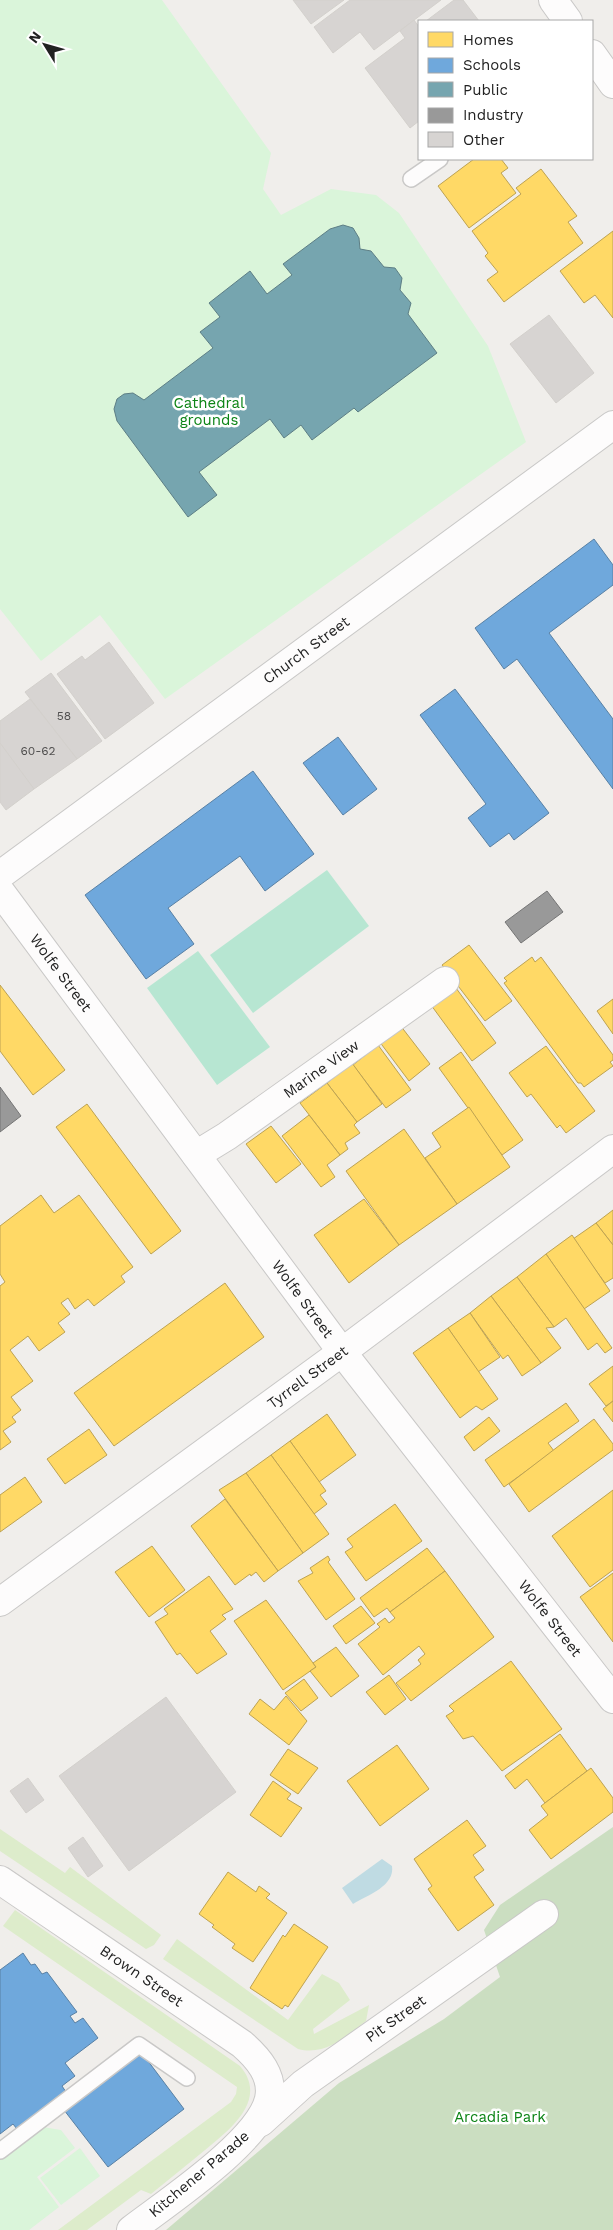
<svg xmlns="http://www.w3.org/2000/svg" width="613" height="2230" viewBox="0 0 613 2230" font-family="'Work Sans',sans-serif">
  <style>
    .grass { fill: #ddeccb }
    .forest { fill: #cbdec1 }
    .park { fill: #daf5da }
    .pitch { fill: #b7e6d2 }
    .water { fill: #bfdbe3 }
    .homes { fill: #ffd966; stroke: #bda252 }
    .schools { fill: #6fa8dc; stroke: #5880a4 }
    .public { fill: #76a5af; stroke: #5d7e85 }
    .industry { fill: #999; stroke: #757575 }
    .building { fill: #d7d4d2; stroke: #d3d0cc }
    .lines { fill: none; stroke-linecap: round; stroke-linejoin: round }
    .lane-casing { stroke: #c9c8c7; stroke-width: 18 }
    .street-casing { stroke: #c9c8c7; stroke-width: 30 }
    .lane { stroke: #fdfcfc; stroke-width: 15 }
    .street { stroke: #fdfcfc; stroke-width: 28 }
    .labels { text-anchor: middle; stroke-width: 5; stroke-linejoin: round; paint-order: stroke }
    .number-label { font-size: 12px; fill: #4f4e4e }
    .park-label { font-size: 15px; fill: #0c8416; stroke: #fff }
    .street-label { font-size: 15px; fill: #222; stroke: #fff }
  </style>
  <rect width="100%" height="100%" fill="#f0eeeb"/>
  <!-- grass -->
  <g class="grass">
    <path d="M 0,1829 L 65,1873 L 70,1867 L 161,1935 L 154,1945 L 146,1949 L 0,1851 Z"/>
    <path d="M 15,1910 L 240,2066 C 271,2102 224,2134 199,2155 C 183,2168 167,2181 151,2194 L 141,2190 L 87,2230 L 58,2230 L 231,2102 L 236,2094 L 237,2087 L 3,1926 Z"/>
    <path d="M 177,1939 L 288,2020 L 322,1974 L 339,1983 L 350,2000 L 313,2029 L 314,2034 L 369,2005 L 366,2021 C 345,2037 326,2056 298,2049 L 163,1959 Z"/>
  </g>
  <!-- forest -->
  <path class="forest" d="M 613,1827 L 613,2230 L 166,2230 L 339,2083 L 444,2019 L 500,1977 L 484,1930 L 500,1905 Z"/>
  <!-- park -->
  <g class="park">
    <path d="M 0,0 L 162,0 L 271,153 L 263,189 L 281,215 L 331,189 L 376,195 L 399,213 L 488,346 L 526,442 L 165,699 L 100,615 L 41,661 L 0,609 Z"/>
    <path d="M 43,2127 L 61,2130 L 75,2148 L 37,2177 L 59,2207 L 29,2230 L 0,2230 L 0,2160 Z"/>
    <path d="M 80,2148 L 100,2176 L 61,2205 L 40,2178 Z"/>
  </g>
  <!-- pitch -->
  <g class="pitch">
    <path d="M 327,870 L 369,926 L 253,1013 L 210,955 Z"/>
    <path d="M 198,951 L 270,1047 L 217,1085 L 147,988 Z"/>
  </g>
  <!-- water -->
  <path class="water" d="M 382,1859 L 392,1866 C 395,1886 368,1895 353,1904 L 342,1888 Z"/>
  <!-- homes -->
  <g class="homes">
    <path d="M 474,159 L 501,159 L 508,168 L 501,173 L 516,193 L 469,228 L 438,186 Z"/>
    <path d="M 541,169 L 577,216 L 568,222 L 583,243 L 504,302 L 487,280 L 498,272 L 485,256 L 488,253 L 472,231 L 521,194 L 516,188 Z"/>
    <path d="M 613,231 L 613,318 L 595,295 L 584,303 L 560,271 Z"/>
    <path d="M 469,945 L 512,1001 L 485,1021 L 442,965 Z"/>
    <path d="M 532,957 L 535,962 L 541,957 L 613,1055 L 613,1060 L 610,1062 L 613,1066 L 584,1087 L 581,1083 L 578,1083 L 504,983 L 507,981 L 504,978 Z"/>
    <path d="M 0,985 L 65,1070 L 33,1095 L 0,1051 Z"/>
    <path d="M 456,988 L 496,1043 L 472,1061 L 431,1005 Z"/>
    <path d="M 613,999 L 613,1034 L 597,1011 Z"/>
    <path d="M 400,1025 L 430,1064 L 409,1081 L 379,1041 Z"/>
    <path d="M 378,1045 L 411,1090 L 386,1108 L 353,1065 Z"/>
    <path d="M 546,1046 L 595,1111 L 566,1133 L 560,1125 L 557,1128 L 531,1094 L 527,1097 L 509,1073 Z"/>
    <path d="M 461,1052 L 523,1140 L 502,1155 L 439,1068 Z"/>
    <path d="M 352,1063 L 382,1104 L 357,1122 L 327,1083 Z"/>
    <path d="M 327,1083 L 357,1122 L 354,1125 L 360,1133 L 345,1143 L 348,1149 L 340,1155 L 300,1103 Z"/>
    <path d="M 87,1104 L 181,1231 L 151,1254 L 56,1127 Z"/>
    <path d="M 469,1107 L 510,1167 L 457,1204 L 425,1158 L 441,1147 L 432,1133 Z"/>
    <path d="M 309,1115 L 340,1155 L 327,1165 L 335,1177 L 321,1187 L 282,1136 Z"/>
    <path d="M 271,1126 L 301,1164 L 276,1183 L 246,1144 Z"/>
    <path d="M 404,1129 L 457,1204 L 399,1245 L 346,1171 Z"/>
    <path d="M 41,1195 L 54,1213 L 79,1195 L 133,1267 L 121,1276 L 125,1282 L 94,1306 L 88,1299 L 75,1309 L 68,1298 L 61,1303 L 70,1314 L 58,1323 L 65,1332 L 39,1351 L 28,1336 L 10,1350 L 33,1381 L 11,1397 L 21,1410 L 12,1417 L 16,1422 L 3,1431 L 11,1442 L 0,1450 L 0,1286 L 5,1282 L 0,1274 L 0,1226 Z"/>
    <path d="M 364,1199 L 399,1245 L 349,1283 L 314,1235 Z"/>
    <path d="M 613,1210 L 613,1245 L 596,1223 Z"/>
    <path d="M 596,1223 L 613,1245 L 613,1278 L 605,1283 L 573,1239 Z"/>
    <path d="M 572,1235 L 610,1291 L 584,1309 L 546,1254 Z"/>
    <path d="M 546,1254 L 612,1348 L 605,1353 L 597,1343 L 588,1350 L 566,1318 L 554,1327 L 517,1277 Z"/>
    <path d="M 517,1277 L 554,1327 L 546,1328 L 561,1348 L 541,1363 L 491,1296 Z"/>
    <path d="M 225,1283 L 264,1337 L 114,1446 L 74,1393 Z"/>
    <path d="M 491,1296 L 541,1363 L 522,1376 L 508,1355 L 503,1359 L 470,1313 Z"/>
    <path d="M 470,1313 L 500,1357 L 478,1372 L 448,1328 Z"/>
    <path d="M 448,1328 L 498,1399 L 482,1410 L 476,1406 L 460,1418 L 413,1353 Z"/>
    <path d="M 613,1366 L 613,1401 L 606,1406 L 589,1384 Z"/>
    <path d="M 613,1401 L 613,1422 L 603,1409 Z"/>
    <path d="M 566,1403 L 579,1421 L 548,1443 L 554,1451 L 504,1487 L 485,1460 Z"/>
    <path d="M 327,1414 L 356,1455 L 319,1482 L 290,1441 Z"/>
    <path d="M 489,1417 L 500,1431 L 474,1451 L 464,1437 Z"/>
    <path d="M 594,1419 L 613,1444 L 613,1450 L 529,1512 L 509,1484 Z"/>
    <path d="M 89,1429 L 107,1455 L 65,1484 L 47,1459 Z"/>
    <path d="M 290,1441 L 326,1491 L 320,1495 L 327,1504 L 314,1514 L 271,1455 Z"/>
    <path d="M 271,1455 L 329,1534 L 303,1553 L 246,1473 Z"/>
    <path d="M 246,1473 L 303,1553 L 278,1571 L 219,1490 Z"/>
    <path d="M 25,1477 L 42,1502 L 0,1532 L 0,1495 Z"/>
    <path d="M 613,1490 L 613,1570 L 590,1587 L 552,1536 Z"/>
    <path d="M 225,1499 L 278,1571 L 264,1582 L 256,1572 L 251,1576 L 250,1574 L 235,1585 L 191,1526 Z"/>
    <path d="M 395,1504 L 422,1541 L 366,1581 L 345,1552 L 353,1547 L 347,1539 Z"/>
    <path d="M 152,1546 L 185,1590 L 149,1617 L 115,1572 Z"/>
    <path d="M 427,1548 L 445,1571 L 390,1612 L 387,1608 L 374,1617 L 360,1598 Z"/>
    <path d="M 328,1556 L 330,1560 L 328,1562 L 355,1599 L 326,1620 L 298,1581 L 313,1573 L 310,1568 Z"/>
    <path d="M 445,1571 L 494,1637 L 411,1701 L 396,1683 L 421,1664 L 418,1660 L 425,1654 L 419,1646 L 383,1675 L 358,1644 L 380,1627 L 377,1624 L 385,1618 L 389,1623 L 395,1618 L 390,1612 Z"/>
    <path d="M 613,1573 L 613,1642 L 580,1597 Z"/>
    <path d="M 209,1576 L 233,1609 L 222,1615 L 226,1619 L 210,1631 L 227,1654 L 197,1674 L 180,1653 L 177,1655 L 155,1622 L 168,1614 L 164,1609 Z"/>
    <path d="M 266,1600 L 316,1667 L 283,1690 L 234,1621 Z"/>
    <path d="M 361,1606 L 375,1623 L 346,1644 L 333,1626 Z"/>
    <path d="M 336,1647 L 359,1676 L 331,1697 L 310,1671 L 316,1667 L 313,1663 Z"/>
    <path d="M 511,1661 L 562,1729 L 502,1771 L 473,1736 L 463,1739 L 446,1716 L 454,1711 L 449,1706 Z"/>
    <path d="M 389,1675 L 406,1699 L 385,1715 L 366,1692 Z"/>
    <path d="M 304,1679 L 318,1698 L 301,1711 L 285,1693 Z"/>
    <path d="M 286,1696 L 307,1721 L 289,1745 L 249,1714 L 260,1699 L 274,1710 Z"/>
    <path d="M 560,1734 L 587,1771 L 545,1803 L 527,1779 L 515,1789 L 505,1776 Z"/>
    <path d="M 397,1745 L 429,1789 L 380,1826 L 347,1781 Z"/>
    <path d="M 288,1749 L 318,1768 L 298,1794 L 270,1775 Z"/>
    <path d="M 591,1768 L 613,1798 L 613,1812 L 551,1859 L 529,1830 L 548,1815 L 541,1806 Z"/>
    <path d="M 273,1781 L 291,1794 L 287,1799 L 302,1808 L 281,1837 L 250,1815 Z"/>
    <path d="M 467,1820 L 486,1846 L 473,1855 L 484,1870 L 474,1877 L 494,1905 L 458,1931 L 428,1889 L 432,1886 L 414,1859 Z"/>
    <path d="M 228,1872 L 256,1892 L 259,1886 L 270,1894 L 266,1898 L 287,1913 L 253,1962 L 232,1948 L 235,1944 L 212,1927 L 214,1925 L 199,1914 Z"/>
    <path d="M 294,1924 L 328,1947 L 288,2007 L 285,2005 L 282,2009 L 250,1988 L 283,1935 L 285,1937 Z"/>
  </g>
  <!-- schools -->
  <g class="schools">
    <path d="M 594,539 L 613,565 L 613,585 L 549,633 L 613,719 L 613,789 L 517,659 L 504,669 L 475,628 Z"/>
    <path d="M 455,689 L 549,813 L 514,840 L 509,833 L 490,847 L 468,818 L 486,804 L 420,715 Z"/>
    <path d="M 338,737 L 377,789 L 343,815 L 303,763 Z"/>
    <path d="M 253,771 L 314,854 L 265,891 L 240,856 L 168,908 L 194,944 L 146,979 L 85,895 Z"/>
    <path d="M 23,1953 L 31,1965 L 35,1964 L 42,1974 L 47,1972 L 77,2012 L 70,2016 L 75,2023 L 83,2018 L 98,2038 L 65,2063 L 75,2076 L 62,2086 L 66,2092 L 17,2129 L 13,2124 L 0,2134 L 0,1970 Z"/>
    <path d="M 142,2053 L 184,2109 L 108,2167 L 64,2110 Z"/>
  </g>
  <!-- public -->
  <path class="public" d="M 343,225 L 353,228 L 359,238 L 360,249 L 371,251 L 384,267 L 395,268 L 402,278 L 400,290 L 411,303 L 408,314 L 437,353 L 358,412 L 354,408 L 312,440 L 301,425 L 284,438 L 270,419 L 199,472 L 217,495 L 188,517 L 117,421 L 114,409 L 117,399 L 124,394 L 133,393 L 144,400 L 213,348 L 200,332 L 220,317 L 209,303 L 250,271 L 267,294 L 292,275 L 283,264 L 330,229 Z"/>
  <!-- industry -->
  <g class="industry">
    <path d="M 547,891 L 563,912 L 521,943 L 505,922 Z"/>
    <path d="M 0,1087 L 21,1116 L 0,1132 Z"/>
  </g>
  <!-- building -->
  <g class="building">
    <path d="M 293,0 L 344,0 L 311,24 Z"/>
    <path d="M 350,0 L 441,0 L 374,50 L 360,32 L 333,53 L 314,27 Z"/>
    <path d="M 454,0 L 463,0 L 479,21 L 426,21 Z"/>
    <path d="M 414,20 L 419,27 L 419,121 L 410,128 L 365,68 L 405,38 L 400,31 Z"/>
    <path d="M 549,315 L 594,373 L 556,403 L 510,344 Z"/>
    <path d="M 109,642 L 154,703 L 105,739 L 57,674 L 82,656 L 85,660 Z"/>
    <path d="M 51,673 L 102,741 L 77,759 L 25,692 Z"/>
    <path d="M 30,699 L 77,759 L 34,789 L 0,743 L 0,721 Z"/>
    <path d="M 0,743 L 34,789 L 6,810 L 0,802 Z"/>
    <path d="M 166,1697 L 236,1792 L 129,1871 L 59,1776 Z"/>
    <path d="M 28,1778 L 44,1800 L 26,1813 L 10,1791 Z"/>
    <path d="M 83,1837 L 103,1866 L 88,1877 L 68,1848 Z"/>
  </g>
  <g class="lines">
    <defs>
      <g id="lane">
        <path d="M 411,179 L 440,159"/>
        <path d="M 0,2151 L 139,2045 L 187,2078"/>
      </g>
      <g id="street">
        <path d="M 553,0 L 568,21"/>
        <path d="M 592,54 L 613,84"/>
        <path id="s1" d="M 0,875 L 613,425"/>
        <path id="s2" d="M 0,891 L 342,1352 L 613,1699"/>
        <path id="s3" d="M 196,1155 L 227,1136 L 445,981"/>
        <path id="s4" d="M 0,1602 L 342,1352 L 613,1149"/>
        <path id="s5" d="M 0,1880 L 242,2044 C 258,2058 274,2076 269,2099 C 259,2142 166,2203 131,2230"/>
        <path id="s6" d="M 261,2122 L 303,2084 L 544,1914"/>
      </g>
    </defs>
    <!-- lane casing -->
    <use href="#lane" class="lane-casing"/>
    <!-- street casing -->
    <use href="#street" class="street-casing"/>
    <!-- lane -->
    <use href="#lane" class="lane"/>
    <!-- street -->
    <use href="#street" class="street"/>
  </g>
  <g class="labels">
    <!-- number labels -->
    <g class="number-label">
      <text x="64" y="720">58</text>
      <text x="38" y="755">60-62</text>
    </g>
    <!-- park labels -->
    <g class="park-label">
      <text x="209" y="408">Cathedral<tspan x="209" dy="17">grounds</tspan></text>
      <text x="500" y="2122">Arcadia Park</text>
    </g>
    <!-- street labels -->
    <g class="street-label">
      <text dy="5" stroke="none"><textPath href="#s1" startOffset="380">Church Street</textPath></text>
      <text dy="5" stroke="none"><textPath href="#s2" startOffset="102">Wolfe Street</textPath></text>
      <text dy="5" stroke="none"><textPath href="#s3" startOffset="152">Marine View</textPath></text>
      <text dy="5" stroke="none"><textPath href="#s2" startOffset="508">Wolfe Street</textPath></text>
      <text dy="5" stroke="none"><textPath href="#s4" startOffset="381">Tyrrell Street</textPath></text>
      <text dy="5" stroke="none"><textPath href="#s2" startOffset="912">Wolfe Street</textPath></text>
      <text dy="5" stroke="none"><textPath href="#s5" startOffset="171">Brown Street</textPath></text>
      <text dy="5" stroke="none"><textPath href="#s6" startOffset="170">Pit Street</textPath></text>
      <text transform="translate(199 2174) rotate(-40)" y="5">Kitchener Parade</text>
    </g>
  </g>
  <!-- legend -->
  <rect x="418" y="20" width="175" height="140" fill="#ffffff" stroke="#a7a7a7"/>
  <rect x="428" y="32" width="25" height="15" fill="#ffd966" stroke="#a7a7a7"/>
  <text x="463" y="45" font-size="15" fill="#222222">Homes</text>
  <rect x="428" y="58" width="25" height="15" fill="#6fa8dc" stroke="#a7a7a7"/>
  <text x="463" y="70" font-size="15" fill="#222222">Schools</text>
  <rect x="428" y="82" width="25" height="15" fill="#76a5af" stroke="#a7a7a7"/>
  <text x="463" y="95" font-size="15" fill="#222222">Public</text>
  <rect x="428" y="108" width="25" height="15" fill="#999999" stroke="#a7a7a7"/>
  <text x="463" y="120" font-size="15" fill="#222222">Industry</text>
  <rect x="428" y="132" width="25" height="15" fill="#d7d4d2" stroke="#a7a7a7"/>
  <text x="463" y="145" font-size="15" fill="#222222">Other</text>
  <!-- north arrow -->
  <g transform="translate(45 45) rotate(307)" stroke="#ffffff" stroke-width="4" paint-order="stroke">
  <path d="M0-4L9 19L0 12L-9 19Z" fill="#222222"/>
  <text y="-8" font-size="14" font-weight="bold" text-anchor="middle" fill="#222222">N</text>
  </g>
</svg>
